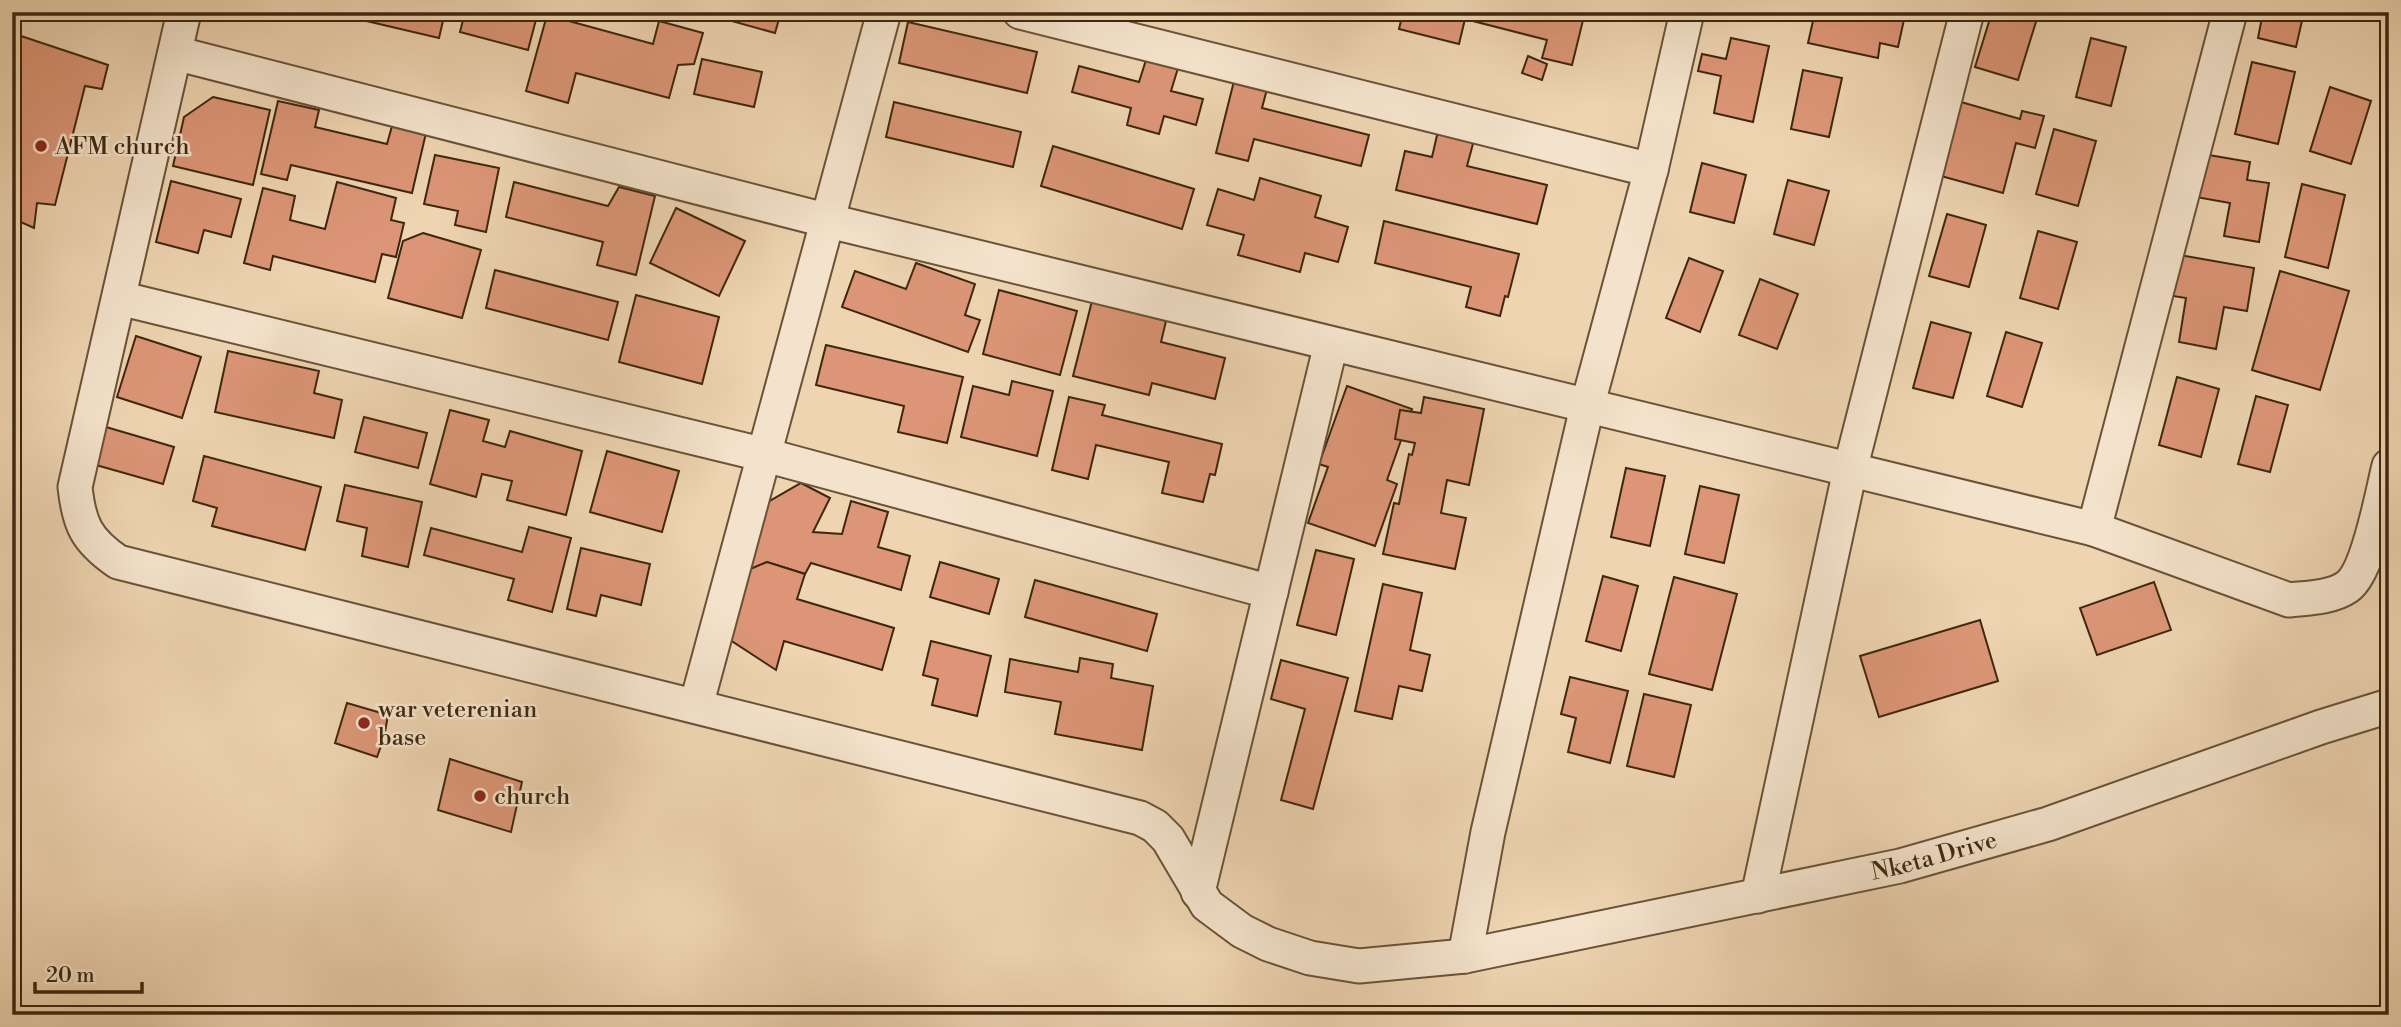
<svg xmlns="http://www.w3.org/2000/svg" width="2401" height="1027" viewBox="0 0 2401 1027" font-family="'Libre Bodoni',serif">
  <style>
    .building { fill: #dc9677; stroke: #3e270e; stroke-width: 2 }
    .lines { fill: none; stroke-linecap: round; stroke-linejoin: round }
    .street-casing { stroke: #6a5237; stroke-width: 37 }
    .street { stroke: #f4e3cc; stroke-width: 33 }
    .poi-dot { fill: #8f2418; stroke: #f4e3cc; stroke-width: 2.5 }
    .labels { text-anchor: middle; stroke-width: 5; stroke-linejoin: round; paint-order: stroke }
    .poi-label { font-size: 24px; fill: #3e270e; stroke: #f4e3cc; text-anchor: start }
    .street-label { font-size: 24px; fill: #3e270e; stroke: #f4e3cc }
  </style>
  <rect width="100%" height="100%" fill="#eed4b1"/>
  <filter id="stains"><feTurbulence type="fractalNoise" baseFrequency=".00286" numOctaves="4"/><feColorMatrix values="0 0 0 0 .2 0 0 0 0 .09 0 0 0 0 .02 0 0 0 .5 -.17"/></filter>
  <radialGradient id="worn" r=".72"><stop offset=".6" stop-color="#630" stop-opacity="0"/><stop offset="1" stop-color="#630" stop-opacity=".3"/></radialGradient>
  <!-- building -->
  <g class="building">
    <path d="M 328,12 L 445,12 L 439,38 Z"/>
    <path d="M 465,12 L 538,12 L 528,50 L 460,32 Z"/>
    <path d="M 715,12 L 781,12 L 775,33 L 714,16 Z"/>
    <path d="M 1403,12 L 1585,12 L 1572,65 L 1542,58 L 1547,40 L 1465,19 L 1459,44 L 1399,29 Z"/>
    <path d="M 1815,12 L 1893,12 L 1905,15 L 1898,47 L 1880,43 L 1878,58 L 1808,43 Z"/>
    <path d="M 1992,12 L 2039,12 L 2018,80 L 1975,67 Z"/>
    <path d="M 2263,12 L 2304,12 L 2296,47 L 2258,38 Z"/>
    <path d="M 547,15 L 653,44 L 659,21 L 703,33 L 694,64 L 678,65 L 669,98 L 576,73 L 568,103 L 526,91 Z"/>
    <path d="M 908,22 L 1037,52 L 1027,93 L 899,63 Z"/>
    <path d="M 12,33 L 108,65 L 102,89 L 85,86 L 55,205 L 37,203 L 34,228 L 12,218 L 12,84 L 16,71 L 12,70 Z"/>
    <path d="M 1731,38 L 1769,46 L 1753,122 L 1714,113 L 1721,76 L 1698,71 L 1702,54 L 1726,59 Z"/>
    <path d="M 2091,38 L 2126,47 L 2111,106 L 2076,97 Z"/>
    <path d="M 1528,56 L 1547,64 L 1542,80 L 1522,73 Z"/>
    <path d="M 702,59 L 762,72 L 754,107 L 694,94 Z"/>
    <path d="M 1146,60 L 1178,68 L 1171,91 L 1203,99 L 1196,125 L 1164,116 L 1159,134 L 1127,125 L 1131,108 L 1072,92 L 1079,66 L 1139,82 Z"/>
    <path d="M 2252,62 L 2295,72 L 2278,144 L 2235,134 Z"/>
    <path d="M 1803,70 L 1842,78 L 1829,137 L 1791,129 Z"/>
    <path d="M 1234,81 L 1267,89 L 1262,108 L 1369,135 L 1361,166 L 1254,139 L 1248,161 L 1216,153 Z"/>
    <path d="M 2330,87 L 2371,101 L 2351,164 L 2310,151 Z"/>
    <path d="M 213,97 L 270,110 L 253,185 L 173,166 L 184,117 Z"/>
    <path d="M 278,101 L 319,110 L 315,127 L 387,144 L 392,126 L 426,133 L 412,193 L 291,165 L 287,180 L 261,174 Z"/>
    <path d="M 894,102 L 1021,132 L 1013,167 L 886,137 Z"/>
    <path d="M 1961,102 L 2020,119 L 2022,111 L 2044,116 L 2035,148 L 2016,143 L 2003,193 L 1941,176 Z"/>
    <path d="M 2054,129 L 2096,141 L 2078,206 L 2036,194 Z"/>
    <path d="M 1438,131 L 1474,140 L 1467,166 L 1547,185 L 1537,224 L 1396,190 L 1405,151 L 1432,157 Z"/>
    <path d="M 1053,146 L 1194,189 L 1182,229 L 1041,186 Z"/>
    <path d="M 2203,154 L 2250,162 L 2247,180 L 2269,183 L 2259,242 L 2224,236 L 2230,203 L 2196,197 Z"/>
    <path d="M 435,155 L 499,168 L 486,232 L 455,225 L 458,211 L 424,204 Z"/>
    <path d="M 1702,163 L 1746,175 L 1734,223 L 1690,212 Z"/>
    <path d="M 1260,178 L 1321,196 L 1315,217 L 1348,227 L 1338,262 L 1305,253 L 1300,272 L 1238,255 L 1244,235 L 1207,225 L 1218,189 L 1254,200 Z"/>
    <path d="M 1788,180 L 1829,191 L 1814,245 L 1774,234 Z"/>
    <path d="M 171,181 L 241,199 L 231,237 L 204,230 L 198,253 L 156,242 Z"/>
    <path d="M 337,182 L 396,198 L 391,220 L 404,223 L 396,257 L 382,254 L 375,282 L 273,256 L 270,270 L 244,263 L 263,188 L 295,196 L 290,220 L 325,229 Z"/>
    <path d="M 514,182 L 608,206 L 619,187 L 655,196 L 636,275 L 597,265 L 603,242 L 506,217 Z"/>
    <path d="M 2302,184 L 2345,195 L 2328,268 L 2285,257 Z"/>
    <path d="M 676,208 L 745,241 L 719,296 L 650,263 Z"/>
    <path d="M 1947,214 L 1986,225 L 1969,287 L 1929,276 Z"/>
    <path d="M 1384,221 L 1519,254 L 1508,297 L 1505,296 L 1500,316 L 1466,307 L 1471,287 L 1375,263 Z"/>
    <path d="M 2038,231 L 2077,242 L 2058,309 L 2020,298 Z"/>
    <path d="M 423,233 L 481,250 L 462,318 L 388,298 L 403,241 Z"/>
    <path d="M 2174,254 L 2254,268 L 2247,311 L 2224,307 L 2216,349 L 2179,342 L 2186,298 L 2167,295 Z"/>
    <path d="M 1689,258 L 1723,271 L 1700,332 L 1666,318 Z"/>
    <path d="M 916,263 L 975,284 L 965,315 L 980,320 L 968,352 L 842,307 L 855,271 L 906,289 Z"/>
    <path d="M 495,270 L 618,302 L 608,340 L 486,308 Z"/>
    <path d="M 2280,271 L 2349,291 L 2320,390 L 2252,370 Z"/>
    <path d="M 1760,279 L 1798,294 L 1777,349 L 1739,335 Z"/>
    <path d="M 999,290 L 1077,311 L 1060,375 L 983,354 Z"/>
    <path d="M 636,295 L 719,317 L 702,384 L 619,362 Z"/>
    <path d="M 1092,301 L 1166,321 L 1161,342 L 1225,358 L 1215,399 L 1152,383 L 1149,395 L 1073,376 Z"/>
    <path d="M 1931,322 L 1971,333 L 1953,398 L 1913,388 Z"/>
    <path d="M 2006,332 L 2042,343 L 2022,407 L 1987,396 Z"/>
    <path d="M 136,336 L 201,357 L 182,418 L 117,397 Z"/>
    <path d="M 826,345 L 963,377 L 947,443 L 898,432 L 904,406 L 816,385 Z"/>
    <path d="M 228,351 L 319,371 L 314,393 L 342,400 L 334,438 L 215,412 Z"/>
    <path d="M 2177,377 L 2219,389 L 2201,457 L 2159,445 Z"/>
    <path d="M 1012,381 L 1053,391 L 1037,456 L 961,437 L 973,386 L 1009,395 Z"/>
    <path d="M 1347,386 L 1412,409 L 1387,480 L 1397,484 L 1375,546 L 1308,523 L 1328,467 L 1319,464 Z"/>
    <path d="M 2256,396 L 2288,405 L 2270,472 L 2238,464 Z"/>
    <path d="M 1069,397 L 1105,405 L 1102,415 L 1222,444 L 1215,475 L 1210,474 L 1203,502 L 1162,493 L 1169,462 L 1096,445 L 1088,479 L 1052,470 Z"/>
    <path d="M 1424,397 L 1484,409 L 1469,485 L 1447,480 L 1441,513 L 1466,518 L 1455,569 L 1383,554 L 1394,503 L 1399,504 L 1409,454 L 1412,455 L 1415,443 L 1395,439 L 1400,410 L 1421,413 Z"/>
    <path d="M 450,410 L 489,420 L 483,441 L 505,447 L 510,431 L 582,451 L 566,515 L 507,500 L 512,481 L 482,474 L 476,497 L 430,484 Z"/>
    <path d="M 364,417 L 427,433 L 418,468 L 355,452 Z"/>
    <path d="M 106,427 L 174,447 L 163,484 L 96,465 Z"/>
    <path d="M 607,451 L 679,471 L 662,532 L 590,512 Z"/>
    <path d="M 204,456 L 321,487 L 305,550 L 212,526 L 217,508 L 193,501 Z"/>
    <path d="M 1626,468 L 1665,476 L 1650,546 L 1611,537 Z"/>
    <path d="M 801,483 L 830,498 L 813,532 L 842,534 L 851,501 L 888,512 L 878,547 L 910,556 L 901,590 L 811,563 L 805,574 L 767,562 L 741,573 L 761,506 Z"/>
    <path d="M 345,485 L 422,502 L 408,567 L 362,556 L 367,528 L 337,521 Z"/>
    <path d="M 1700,486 L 1739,495 L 1724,563 L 1685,554 Z"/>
    <path d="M 529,527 L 571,538 L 552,612 L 508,600 L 514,579 L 424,555 L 431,528 L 522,552 Z"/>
    <path d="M 581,548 L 650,564 L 641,605 L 601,595 L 596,616 L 567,609 Z"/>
    <path d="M 1316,550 L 1354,559 L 1336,635 L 1297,625 Z"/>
    <path d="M 767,562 L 805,574 L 797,599 L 894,628 L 882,670 L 784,641 L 776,670 L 724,636 L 741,573 Z"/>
    <path d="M 940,562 L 999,579 L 989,614 L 930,597 Z"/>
    <path d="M 1603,576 L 1638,586 L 1621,651 L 1586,641 Z"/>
    <path d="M 1674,577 L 1737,594 L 1712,690 L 1649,674 Z"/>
    <path d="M 1035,580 L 1157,614 L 1147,651 L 1025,617 Z"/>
    <path d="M 2154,582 L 2171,630 L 2097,655 L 2080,608 Z"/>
    <path d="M 1383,584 L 1422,593 L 1410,650 L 1430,655 L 1422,691 L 1399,686 L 1392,719 L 1355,711 Z"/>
    <path d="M 1980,620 L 1998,681 L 1879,717 L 1860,656 Z"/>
    <path d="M 931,641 L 991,656 L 977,716 L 932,705 L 938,679 L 923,675 Z"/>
    <path d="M 1080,658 L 1113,664 L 1111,678 L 1153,686 L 1142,750 L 1055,734 L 1061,702 L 1005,692 L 1010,659 L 1078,672 Z"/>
    <path d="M 1281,660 L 1348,678 L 1313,809 L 1281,800 L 1305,709 L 1271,699 Z"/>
    <path d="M 1570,677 L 1628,691 L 1610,763 L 1568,752 L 1576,718 L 1561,714 Z"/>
    <path d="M 1644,694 L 1691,705 L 1674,777 L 1627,766 Z"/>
    <path d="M 347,703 L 388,715 L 384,738 L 377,757 L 335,743 Z"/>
    <path d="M 450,759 L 522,782 L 511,832 L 438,810 Z"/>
  </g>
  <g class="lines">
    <defs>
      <g id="street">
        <path id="s1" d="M 184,12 L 75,487 C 79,524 86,540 118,562 L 1140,818 L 1155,826 L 1168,839 L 1207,905 L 1242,931 L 1268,944 L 1310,958 L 1359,966 L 1465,956 L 1900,866 L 2048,824 L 2321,727 L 2389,706"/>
        <path d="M 1020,12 L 1651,170"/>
        <path d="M 175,53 L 829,221 L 2094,529 L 2289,600 C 2307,598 2331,598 2347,587 C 2369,572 2382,493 2389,466"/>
        <path d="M 119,298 L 765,455 L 1271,592"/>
        <path d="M 2094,529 L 2230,12"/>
        <path d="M 696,706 L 884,12"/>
        <path d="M 1198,892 L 1331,344"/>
        <path d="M 1758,896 L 1850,470 L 1967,12"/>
        <path d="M 1465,956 L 1488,832 L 1587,407 L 1651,170 L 1687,12"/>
      </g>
    </defs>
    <!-- street casing -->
    <use href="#street" class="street-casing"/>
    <!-- street -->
    <use href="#street" class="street"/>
  </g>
  <!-- markers -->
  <g class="poi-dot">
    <circle cx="41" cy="146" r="7"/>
    <circle cx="364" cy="723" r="7"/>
    <circle cx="480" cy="796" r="7"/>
  </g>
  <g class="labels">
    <!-- poi labels -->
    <g class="poi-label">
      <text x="55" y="154">AFM church</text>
      <text x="378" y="717">war veterenian<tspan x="378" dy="28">base</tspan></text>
      <text x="494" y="804">church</text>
    </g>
    <!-- street labels -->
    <g class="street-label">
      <text dy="8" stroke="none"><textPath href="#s1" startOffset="2496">Nketa Drive</textPath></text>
    </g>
  </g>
  <!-- margin -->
  <rect width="2401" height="1027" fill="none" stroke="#eed4b1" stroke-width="42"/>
  <rect x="14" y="14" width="2373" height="999" fill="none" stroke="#3e270e" stroke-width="3.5"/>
  <rect x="21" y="21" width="2359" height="985" fill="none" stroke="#3e270e" stroke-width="2"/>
  <!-- scale -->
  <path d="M35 982v10h107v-10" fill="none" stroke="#3e270e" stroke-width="3.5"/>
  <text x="46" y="982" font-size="21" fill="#3e270e" stroke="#f4e3cc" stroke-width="5" paint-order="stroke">20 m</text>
  <rect width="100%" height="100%" filter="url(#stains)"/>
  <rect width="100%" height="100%" fill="url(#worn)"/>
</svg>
